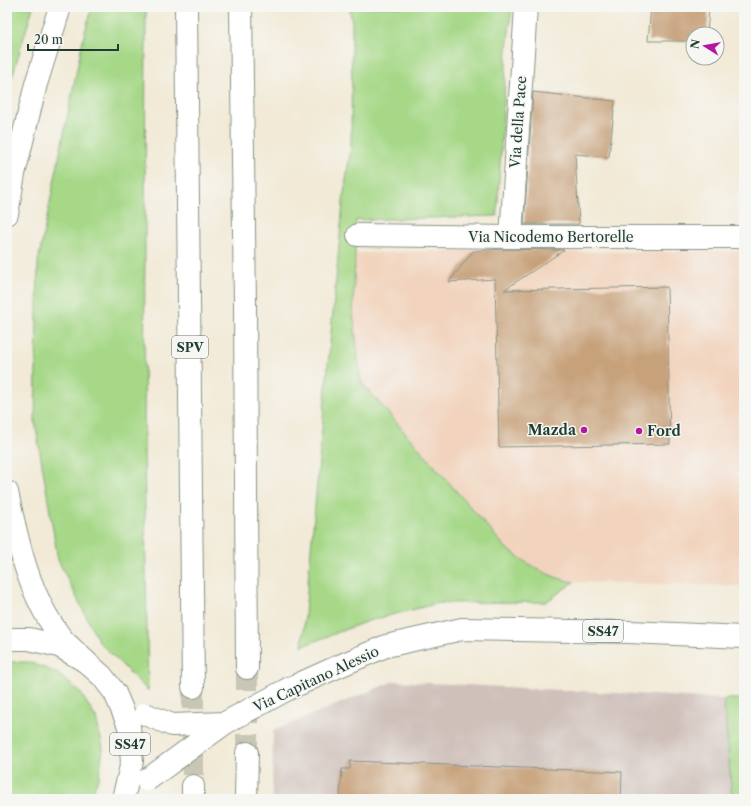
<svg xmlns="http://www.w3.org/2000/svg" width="751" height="806" viewBox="0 0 751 806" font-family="'Libre Caslon Text',serif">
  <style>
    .built { fill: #f2d4be }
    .industrial { fill: #cfc0ba }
    .green { fill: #a6d887; stroke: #628a5e }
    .building { fill: #c7a17a }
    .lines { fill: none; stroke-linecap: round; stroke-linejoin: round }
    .highway-tunnel { stroke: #c8c7b6; stroke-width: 22; stroke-dasharray: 22 11; stroke-linecap: butt }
    .minor-casing { stroke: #889486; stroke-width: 24 }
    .major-casing { stroke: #889486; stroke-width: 24 }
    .highway-casing { stroke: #889486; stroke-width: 24 }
    .minor { stroke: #fff; stroke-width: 22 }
    .major { stroke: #fff; stroke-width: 22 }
    .highway { stroke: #fff; stroke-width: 22 }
    .major-bridge-casing { stroke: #889486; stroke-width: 24; stroke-linecap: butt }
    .major-bridge { stroke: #fff; stroke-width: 22 }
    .poi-dot { fill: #b5179e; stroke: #f6f6f2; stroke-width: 1.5 }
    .labels { text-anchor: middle; stroke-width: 3; stroke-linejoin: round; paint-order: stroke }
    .shield { fill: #f6f6f2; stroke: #60746d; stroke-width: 1 }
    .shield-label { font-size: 13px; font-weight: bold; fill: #1f3d34 }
    .street-label { font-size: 14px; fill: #1f3d34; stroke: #f6f6f2 }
    .poi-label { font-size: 14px; font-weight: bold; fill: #1f3d34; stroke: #f6f6f2; text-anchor: end }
  </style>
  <rect width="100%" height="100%" fill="#f6f6f2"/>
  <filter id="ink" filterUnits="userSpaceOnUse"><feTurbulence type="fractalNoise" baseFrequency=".025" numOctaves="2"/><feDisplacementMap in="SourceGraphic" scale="8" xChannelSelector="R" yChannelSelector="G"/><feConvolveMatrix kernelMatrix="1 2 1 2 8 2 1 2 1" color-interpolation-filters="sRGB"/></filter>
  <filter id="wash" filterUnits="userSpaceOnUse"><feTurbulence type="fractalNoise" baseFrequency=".012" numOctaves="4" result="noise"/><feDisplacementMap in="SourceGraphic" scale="16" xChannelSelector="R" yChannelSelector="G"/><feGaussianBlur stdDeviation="0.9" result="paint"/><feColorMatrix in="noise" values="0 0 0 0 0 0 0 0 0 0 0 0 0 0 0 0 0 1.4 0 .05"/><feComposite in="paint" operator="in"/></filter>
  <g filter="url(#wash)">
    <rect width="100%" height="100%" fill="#f2ead7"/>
    <!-- built -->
    <path class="built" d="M 493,250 L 546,252 L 744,251 L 744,586 L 574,582 L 548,574 L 525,562 L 506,548 L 361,381 L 353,313 L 355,253 Z"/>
    <!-- industrial -->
    <path class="industrial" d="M 394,681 L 724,699 L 732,799 L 272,799 L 273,731 Z"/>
    <!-- green -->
    <g class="green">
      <path d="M 7,7 L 33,7 L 7,94 Z"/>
      <path d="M 92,7 L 146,7 L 144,451 L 148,691 L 99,642 L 58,560 L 35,422 L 38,262 L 83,39 Z"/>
      <path d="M 349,7 L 512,7 L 507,48 L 497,216 L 356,220 L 353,313 L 361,382 L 506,548 C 527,563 548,578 574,582 L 546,602 L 439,603 L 368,621 L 302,646 L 344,193 L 351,147 L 352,22 Z"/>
      <path d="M 7,662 L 29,662 L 57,673 L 80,692 L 96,718 L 103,748 L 99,777 L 89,799 L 7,799 Z"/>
      <path d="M 724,699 L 744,699 L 744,799 L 732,799 Z"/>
    </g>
    <g id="blocks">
      <!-- building -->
      <g class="building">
        <path d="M 651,7 L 709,7 L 707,34 L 693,34 L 693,41 L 648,41 Z"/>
        <path d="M 533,92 L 615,101 L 609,157 L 575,154 L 579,224 L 524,224 Z"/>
        <path d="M 504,249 L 564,250 L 504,290 L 667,287 L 670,444 L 499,447 L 495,279 L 449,282 L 473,251 Z"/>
        <path d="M 350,761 L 622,772 L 621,799 L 340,799 L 342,769 L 350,769 Z"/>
      </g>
    </g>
  </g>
  <g filter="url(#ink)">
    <use href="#blocks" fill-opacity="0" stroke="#889486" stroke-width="1"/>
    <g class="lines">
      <!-- highway-tunnel -->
      <g class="highway-tunnel">
        <path d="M 247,668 L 247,753"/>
        <path d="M 193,687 L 193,786"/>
      </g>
      <defs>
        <g id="minor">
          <path d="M 358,235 L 511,237 L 744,237"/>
          <path d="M 511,237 L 526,7"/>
        </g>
        <g id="major">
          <path d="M 7,639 L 29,639 L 59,646 L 85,661 L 102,676 L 115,693 L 129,726 L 132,762 L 123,799"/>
          <path d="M 288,689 L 337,667 L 386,646 L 462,629 L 629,632 L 744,637"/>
        </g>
        <g id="highway">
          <path d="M 186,7 L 193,687"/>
          <path d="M 241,7 L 245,304 L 247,668"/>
          <path d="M 7,214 L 14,174 L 36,84 L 60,7"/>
          <path d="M 7,492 C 18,544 29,597 63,640 C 70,647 78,654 85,661"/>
          <path d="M 193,799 L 193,786"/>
          <path d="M 246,799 L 247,753"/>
        </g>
      </defs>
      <!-- minor casing -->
      <use href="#minor" class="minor-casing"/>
      <!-- major casing -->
      <use href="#major" class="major-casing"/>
      <!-- highway casing -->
      <use href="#highway" class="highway-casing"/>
      <!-- minor -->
      <use href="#minor" class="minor"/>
      <!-- major -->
      <use href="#major" class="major"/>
      <!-- highway -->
      <use href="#highway" class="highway"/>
      <defs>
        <g id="major-bridge">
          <path d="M 145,714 L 172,725 L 225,723"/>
          <path d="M 147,780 L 225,723 L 288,689"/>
        </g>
      </defs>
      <!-- major-bridge casing -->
      <use href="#major-bridge" class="major-bridge-casing"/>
      <!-- major-bridge -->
      <use href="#major-bridge" class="major-bridge"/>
    </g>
  </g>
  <!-- markers -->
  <g class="poi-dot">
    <circle cx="584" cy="430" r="4"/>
    <circle cx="639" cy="431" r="4"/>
  </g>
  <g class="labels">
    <!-- shield labels -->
    <g class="shield">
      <rect x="172" y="336" width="36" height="22" rx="3"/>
      <rect x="583" y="620" width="40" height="22" rx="3"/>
      <rect x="110" y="733" width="40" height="22" rx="3"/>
    </g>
    <g class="shield-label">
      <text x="190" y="352">SPV</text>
      <text x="603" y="636">SS47</text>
      <text x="130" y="749">SS47</text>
    </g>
    <!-- street labels -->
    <g class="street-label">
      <text transform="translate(518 122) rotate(-86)" y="5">Via della Pace</text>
      <text x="551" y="242">Via Nicodemo Bertorelle</text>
      <text transform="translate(316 679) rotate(-25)" y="5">Via Capitano Alessio</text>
    </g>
    <!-- poi labels -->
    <g class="poi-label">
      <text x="576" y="435">Mazda</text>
      <text x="647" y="436" text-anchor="start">Ford</text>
    </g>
  </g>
  <!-- margin -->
  <rect width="751" height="806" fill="none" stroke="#f6f6f2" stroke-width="24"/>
  <!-- north arrow -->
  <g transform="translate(705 46) rotate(281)"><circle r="19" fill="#f6f6f2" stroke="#a0aca6"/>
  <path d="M0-3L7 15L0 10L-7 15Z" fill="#b5179e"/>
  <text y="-6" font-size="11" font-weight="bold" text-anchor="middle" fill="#1f3d34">N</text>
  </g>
  <!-- scale -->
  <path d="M28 44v6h90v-6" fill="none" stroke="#1f3d34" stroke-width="2"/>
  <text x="34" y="44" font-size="12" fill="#1f3d34" stroke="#f6f6f2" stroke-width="3" paint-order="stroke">20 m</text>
</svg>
